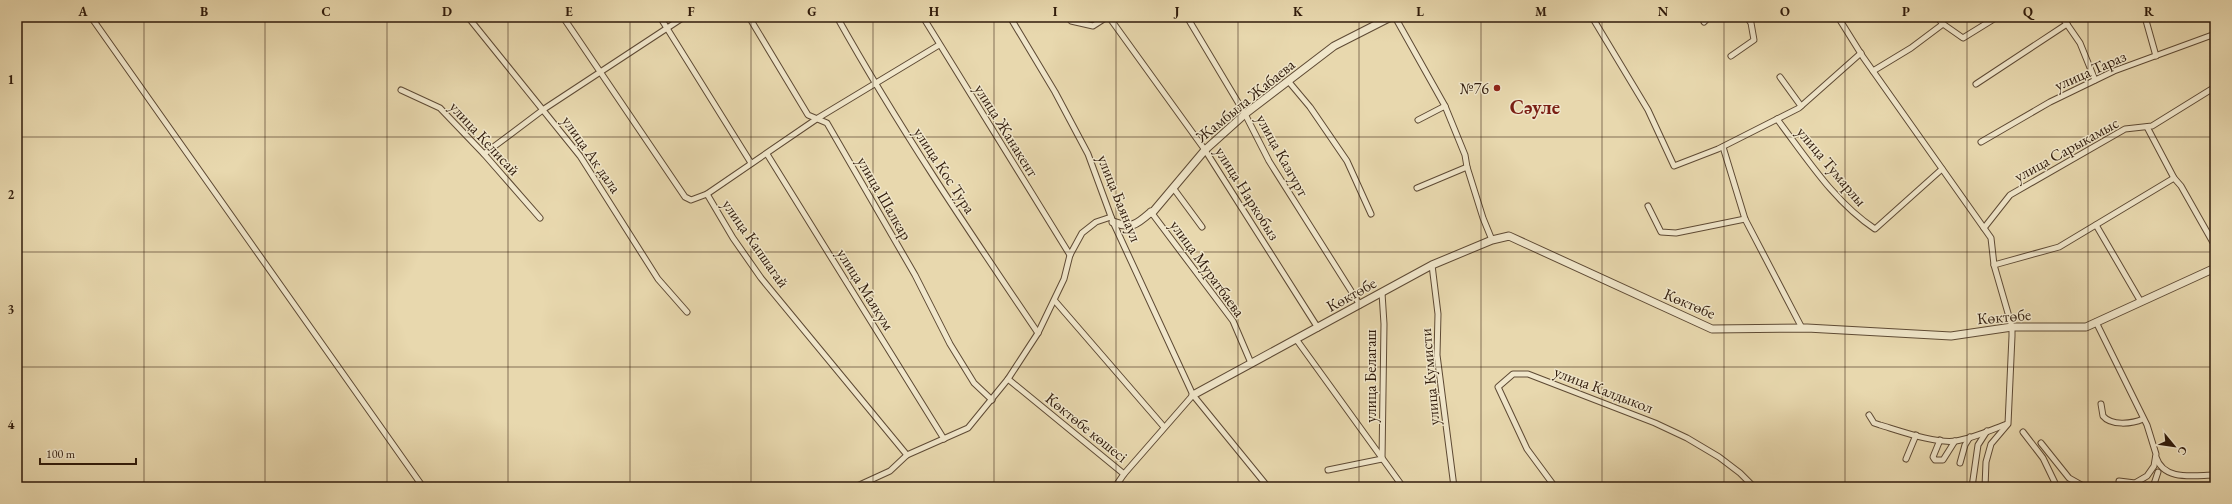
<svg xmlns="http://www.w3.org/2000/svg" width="2232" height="504" viewBox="0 0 2232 504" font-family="'EB Garamond',serif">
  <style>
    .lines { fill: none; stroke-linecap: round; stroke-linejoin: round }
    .minor-casing { stroke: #5e4a34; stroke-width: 7 }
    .tertiary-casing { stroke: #5e4a34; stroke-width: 9 }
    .minor { stroke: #f0e6ca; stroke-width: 5 }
    .tertiary { stroke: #f0e6ca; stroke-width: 7 }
    .grid { fill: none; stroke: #301b0b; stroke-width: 1; stroke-opacity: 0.55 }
    .poi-dot { fill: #8f2418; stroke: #f0e6ca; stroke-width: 1.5 }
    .labels { text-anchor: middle; stroke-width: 3; stroke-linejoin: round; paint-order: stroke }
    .street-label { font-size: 16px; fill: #301b0b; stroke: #f0e6ca }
    .poi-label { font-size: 16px; fill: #301b0b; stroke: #f0e6ca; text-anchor: end }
    .district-label { font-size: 20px; font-weight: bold; fill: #7a1f14; stroke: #f0e6ca }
    .neatline { fill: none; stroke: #301b0b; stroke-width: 1.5 }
    .grid-label { font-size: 13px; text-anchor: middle; font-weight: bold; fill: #301b0b }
  </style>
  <rect width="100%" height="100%" fill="#e8d8ae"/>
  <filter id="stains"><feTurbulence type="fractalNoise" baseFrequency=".005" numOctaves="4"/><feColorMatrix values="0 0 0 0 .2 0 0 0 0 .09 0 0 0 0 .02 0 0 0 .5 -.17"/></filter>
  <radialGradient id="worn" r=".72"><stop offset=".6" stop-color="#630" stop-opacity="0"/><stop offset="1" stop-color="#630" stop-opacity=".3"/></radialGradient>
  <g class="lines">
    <defs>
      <g id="minor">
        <path d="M 91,17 L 423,487"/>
        <path d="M 468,17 L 580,156 L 658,279 L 687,312"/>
        <path d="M 563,17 L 685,197 L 691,200 L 707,194 L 733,238 L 761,278 L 907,455"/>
        <path d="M 660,17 L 751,163"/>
        <path d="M 749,17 L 808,115 L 827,123 L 915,275 L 950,344 L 974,383 L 992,400"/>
        <path d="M 837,17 C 898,126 968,230 1038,333"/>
        <path d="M 923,17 L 1070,255"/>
        <path d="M 1010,17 L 1055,92 L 1088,154 L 1113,222 L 1193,395 L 1268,487"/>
        <path d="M 1068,17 L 1071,21 L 1093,26 L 1107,17"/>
        <path d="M 1109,17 L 1205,150 L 1318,328"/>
        <path d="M 1187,17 L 1245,114 L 1269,161 L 1360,305"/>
        <path d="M 1395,17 L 1445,106"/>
        <path d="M 1592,17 L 1648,110 L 1674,166 L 1718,149 L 1799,108 L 1861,53"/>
        <path d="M 1838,17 L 1863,57 L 1991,238 L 1994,265 L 2012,327 L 2012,336 L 2008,424 L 1991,444 L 1986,462 L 1985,487"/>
        <path d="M 1937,17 L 1943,24 L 1963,38 L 1997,17"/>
        <path d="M 2062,17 L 2080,43 L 2095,80"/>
        <path d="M 2145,17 L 2156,56"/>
        <path d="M 1704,22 L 1709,17"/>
        <path d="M 1731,56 L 1754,40 L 1751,23 L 1747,17"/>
        <path d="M 1873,71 L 1911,48 L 1943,24"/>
        <path d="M 1780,77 L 1801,106"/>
        <path d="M 1289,82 L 1310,107 L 1347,161 L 1371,214"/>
        <path d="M 1976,84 L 2067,24"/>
        <path d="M 401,90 L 440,108 L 484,154 L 540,218"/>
        <path d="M 1777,119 C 1806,157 1834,202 1875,229 L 1942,169"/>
        <path d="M 1418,120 L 1445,106 L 1465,155 L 1467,167"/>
        <path d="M 2147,127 L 2174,178 L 2181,186 L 2215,246"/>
        <path d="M 1981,142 L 2050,102 L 2114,71 L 2215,34"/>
        <path d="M 1723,147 L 1745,219 L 1802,328"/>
        <path d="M 484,154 L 544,109 L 684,17"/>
        <path d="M 767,154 L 944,439"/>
        <path d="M 1417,188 L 1467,167 L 1483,218 L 1492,240"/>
        <path d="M 1174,189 L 1202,227"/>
        <path d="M 707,194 L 818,118 L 939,45"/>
        <path d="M 1648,206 L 1661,232 L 1676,233 L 1745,219"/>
        <path d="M 1151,212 L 1233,321 L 1251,363"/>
        <path d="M 2096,225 L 2141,302"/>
        <path d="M 1984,228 L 2010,195 L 2125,129 L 2152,126 L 2215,87"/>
        <path d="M 1432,265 L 1438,314 L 1437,355 L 1454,487"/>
        <path d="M 1994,265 L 2059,247 L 2174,178"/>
        <path d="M 1055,301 L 1164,427"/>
        <path d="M 2096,322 L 2147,425 L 2156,454 L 2154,466 L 2147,476 L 2135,483 L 2119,481"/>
        <path d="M 1296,339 L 1403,487"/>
        <path d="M 1008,379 L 1124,474 L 1193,395"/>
        <path d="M 2101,404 L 2103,416 C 2111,426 2132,424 2143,419"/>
        <path d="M 1869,415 L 1874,423 L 1880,425 C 1900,431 1936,444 1956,441 C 1974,438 1991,430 2007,424"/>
        <path d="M 2023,432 L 2043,458 L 2057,487"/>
        <path d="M 1940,440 L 1933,457 L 1935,460 L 1943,460 L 1955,441"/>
        <path d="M 2041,443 L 2069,478 L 2085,487"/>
        <path d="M 2156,457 C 2164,482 2195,475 2215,475"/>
        <path d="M 1906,459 L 1916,435"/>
        <path d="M 1960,463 L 1965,445 L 1970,437"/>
        <path d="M 1328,470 L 1382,459 L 1384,324 L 1382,293"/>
        <path d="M 855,487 L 890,471 L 907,455 L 968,428 L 1008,379 L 1038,333 L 1064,279 L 1070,255 L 1082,233 L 1096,222 L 1111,217"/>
        <path d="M 1115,487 L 1124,474"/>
        <path d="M 1555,487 L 1527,449 L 1498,387 L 1513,374 L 1528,374 L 1655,423 L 1687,438 L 1719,457 L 1740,473 L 1754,487"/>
        <path d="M 1972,487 L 1978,445 L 1987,431"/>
        <path d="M 2153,487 L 2158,472"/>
      </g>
      <g id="tertiary">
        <path d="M 1113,222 C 1132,229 1136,225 1151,212 L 1152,213 L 1205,150 L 1245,114 L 1334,46 L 1391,17"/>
        <path d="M 1193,395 L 1432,265 L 1492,240 L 1509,236 L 1712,329 L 1807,328 L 1951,336 L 2012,327 L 2086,327 L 2215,268"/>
      </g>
    </defs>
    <!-- minor casing -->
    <use href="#minor" class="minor-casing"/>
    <!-- tertiary casing -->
    <use href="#tertiary" class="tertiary-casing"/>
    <!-- minor -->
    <use href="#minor" class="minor"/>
    <!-- tertiary -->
    <use href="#tertiary" class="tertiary"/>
  </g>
  <!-- grid -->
  <path class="grid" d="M 144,17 L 144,487M 265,17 L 265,487M 387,17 L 387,487M 508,17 L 508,487M 630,17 L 630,487M 751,17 L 751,487M 873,17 L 873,487M 994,17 L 994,487M 1116,17 L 1116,487M 1238,17 L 1238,487M 1359,17 L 1359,487M 1481,17 L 1481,487M 1602,17 L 1602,487M 1724,17 L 1724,487M 1845,17 L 1845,487M 1967,17 L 1967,487M 2088,17 L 2088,487M 17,137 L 2215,137M 17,252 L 2215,252M 17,367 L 2215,367"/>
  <!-- markers -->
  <circle class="poi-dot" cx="1497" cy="88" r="4"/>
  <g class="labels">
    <!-- street labels -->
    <g class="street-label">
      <text transform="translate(2090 70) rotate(-24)" y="6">улица Тараз</text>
      <text transform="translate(1245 100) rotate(-39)" y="6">Жамбыла Жабаева</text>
      <text transform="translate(1007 130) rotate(58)" y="6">улица Жанакент</text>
      <text transform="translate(485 138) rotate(47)" y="6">улица Келисай</text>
      <text transform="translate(2066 149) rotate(-29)" y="6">улица Сарыкамыс</text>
      <text transform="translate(592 154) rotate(55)" y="6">улица Ак дала</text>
      <text transform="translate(1283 155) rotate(61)" y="6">улица Казгурт</text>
      <text transform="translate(1832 166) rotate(50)" y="6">улица Тумарлы</text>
      <text transform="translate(945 170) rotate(57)" y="6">улица Кос Тура</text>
      <text transform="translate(1248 193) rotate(58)" y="6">улица Наркобыз</text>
      <text transform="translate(885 198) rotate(60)" y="6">улица Шалкар</text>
      <text transform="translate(1120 198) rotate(68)" y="6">улица Баянаул</text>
      <text transform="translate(756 243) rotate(55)" y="6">улица Капшагай</text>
      <text transform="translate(1208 268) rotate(54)" y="6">улица Муратбаева</text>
      <text transform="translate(866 289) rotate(58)" y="6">улица Маякум</text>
      <text transform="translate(1351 294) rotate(-29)" y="6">Көктөбе</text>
      <text transform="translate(1690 303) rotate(23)" y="6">Көктөбе</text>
      <text transform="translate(2004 316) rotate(-5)" y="6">Көктөбе</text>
      <text transform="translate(1370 376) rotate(-90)" y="6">улица Белагаш</text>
      <text transform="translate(1429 377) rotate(-95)" y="6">улица Кумисти</text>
      <text transform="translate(1604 389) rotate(21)" y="6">улица Калдыкол</text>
      <text transform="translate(1087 427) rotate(39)" y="6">Көктөбе көшесі</text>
    </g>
    <!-- poi labels -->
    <g class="poi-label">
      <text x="1489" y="94">№76</text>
    </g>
    <!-- district labels -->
    <g class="district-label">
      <text x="1535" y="114">Сәуле</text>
    </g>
  </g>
  <!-- margin -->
  <rect width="2232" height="504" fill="none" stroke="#e8d8ae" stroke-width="44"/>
  <!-- north arrow -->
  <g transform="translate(2174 446) rotate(119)" stroke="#f0e6ca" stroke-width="3" paint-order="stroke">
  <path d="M0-3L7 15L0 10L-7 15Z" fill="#301b0b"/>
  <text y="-6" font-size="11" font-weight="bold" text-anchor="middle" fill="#301b0b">С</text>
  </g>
  <!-- scale -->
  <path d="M40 458v6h96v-6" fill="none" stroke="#301b0b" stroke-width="2"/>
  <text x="46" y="458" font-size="12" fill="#301b0b" stroke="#f0e6ca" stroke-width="3" paint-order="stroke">100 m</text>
  <rect x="22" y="22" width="2188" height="460" class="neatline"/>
  <g class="grid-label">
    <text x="83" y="16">A</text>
    <text x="204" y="16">B</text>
    <text x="326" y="16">C</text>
    <text x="447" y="16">D</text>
    <text x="569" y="16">E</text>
    <text x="691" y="16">F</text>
    <text x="812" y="16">G</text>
    <text x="934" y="16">H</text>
    <text x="1055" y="16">I</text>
    <text x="1177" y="16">J</text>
    <text x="1298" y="16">K</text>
    <text x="1420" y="16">L</text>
    <text x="1541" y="16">M</text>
    <text x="1663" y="16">N</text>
    <text x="1785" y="16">O</text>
    <text x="1906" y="16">P</text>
    <text x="2028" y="16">Q</text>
    <text x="2149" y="16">R</text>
    <text x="11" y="84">1</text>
    <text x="11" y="199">2</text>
    <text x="11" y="314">3</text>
    <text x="11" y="429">4</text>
  </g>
  <rect width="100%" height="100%" filter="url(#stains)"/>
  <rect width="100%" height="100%" fill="url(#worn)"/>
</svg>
